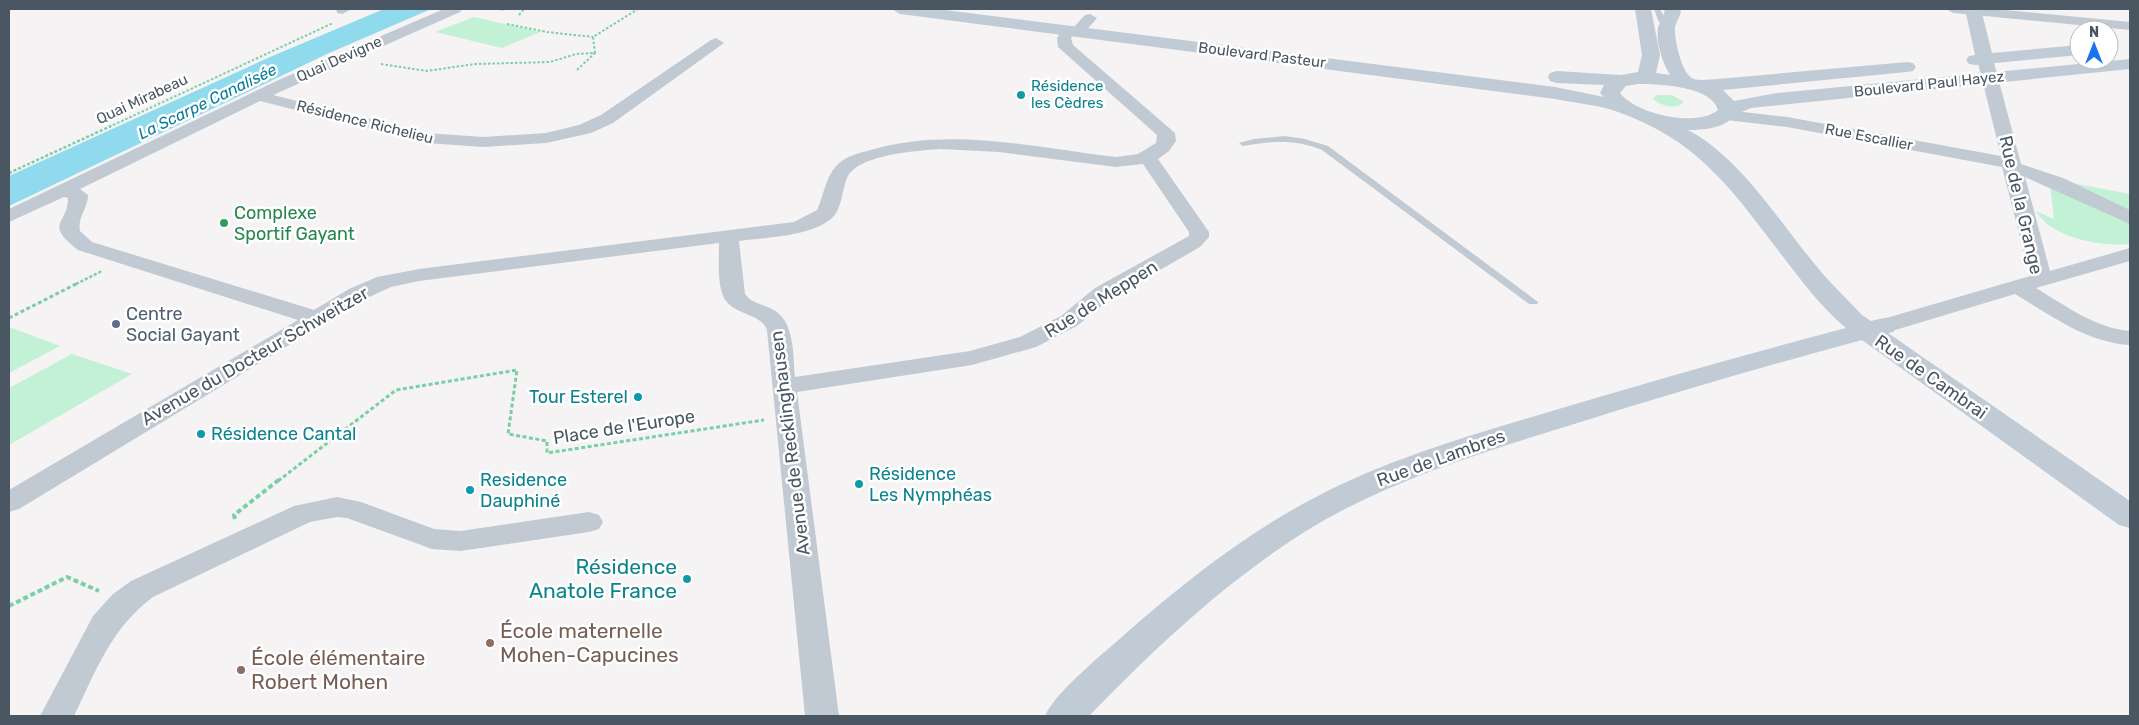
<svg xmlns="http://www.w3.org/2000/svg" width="2139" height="725" viewBox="0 0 2139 725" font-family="Rubik,sans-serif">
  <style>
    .green { fill: #c3f1d5 }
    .water { fill: #90daee }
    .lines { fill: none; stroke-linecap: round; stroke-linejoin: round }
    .path-far3 { stroke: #7ad0a6; stroke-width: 2; stroke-dasharray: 2.5 2; stroke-linecap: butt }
    .path-far2 { stroke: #7ad0a6; stroke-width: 2.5; stroke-dasharray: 3 2; stroke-linecap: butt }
    .path-far1 { stroke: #7ad0a6; stroke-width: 3; stroke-dasharray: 4 2.5; stroke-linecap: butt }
    .path { stroke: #7ad0a6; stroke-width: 4; stroke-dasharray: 5 3; stroke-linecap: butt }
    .lane { fill: #c1cad2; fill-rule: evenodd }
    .street { fill: #c1cad2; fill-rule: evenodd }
    .secondary { fill: #c1cbd6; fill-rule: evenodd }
    .culture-dot { fill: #0f9aa8; stroke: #fff; stroke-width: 2 }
    .leisure-dot { fill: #2e9e5b; stroke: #fff; stroke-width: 2 }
    .service-dot { fill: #5c6f8a; stroke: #fff; stroke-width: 2 }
    .education-dot { fill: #8d6e63; stroke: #fff; stroke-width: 2 }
    .labels { text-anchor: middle; stroke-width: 5; stroke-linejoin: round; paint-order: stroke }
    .far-street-label { font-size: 15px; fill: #4a5661; stroke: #fff }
    .far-culture-label { font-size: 15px; fill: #0d838f; stroke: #fff; text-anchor: start }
    .far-water-label { font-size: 16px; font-style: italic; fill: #0c7c9b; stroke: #fff }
    .street-label { font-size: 18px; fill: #4a5661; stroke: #fff }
    .leisure-label { font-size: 18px; fill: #27864d; stroke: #fff; text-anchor: start }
    .service-label { font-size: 18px; fill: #4e5e75; stroke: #fff; text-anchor: start }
    .culture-label { font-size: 18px; fill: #0d838f; stroke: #fff; text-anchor: start }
    .near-culture-label { font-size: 21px; fill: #0d838f; stroke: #fff; text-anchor: end }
    .near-education-label { font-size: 21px; fill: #785e54; stroke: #fff; text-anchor: start }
  </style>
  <rect width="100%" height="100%" fill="#f5f3f3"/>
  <!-- green -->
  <g class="green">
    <path d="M 474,17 L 540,32 L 502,48 L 435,32 Z"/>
    <path d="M 1656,95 L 1672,95 L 1684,102 C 1676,110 1661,106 1653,99 Z"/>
    <path d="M 2056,180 L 2130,194 L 2130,244 C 2101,247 2051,238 2036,211 L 2054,219 L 2050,184 Z"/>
    <path d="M 9,327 L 60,346 L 9,373 Z"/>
    <path d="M 72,354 L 132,374 L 9,445 L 9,388 Z"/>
  </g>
  <!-- water -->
  <path class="water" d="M 384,9 L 431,9 L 327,54 L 9,206 L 9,176 L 270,57 Z"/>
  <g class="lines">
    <!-- path-far3 -->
    <g class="path-far3">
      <path d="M 519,15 L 524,9"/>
      <path d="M 507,24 L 547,32 L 593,37"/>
      <path d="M 595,53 L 593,37 L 638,9"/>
      <path d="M 381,64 L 427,71 L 475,64 L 550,62 L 576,54 L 595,53 L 576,71"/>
      <path d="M 109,127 L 333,23"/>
    </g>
    <!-- path-far2 -->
    <g class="path-far2">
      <path d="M 9,173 L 111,126"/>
      <path d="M 76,284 L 102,271"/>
    </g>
    <!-- path-far1 -->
    <g class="path-far1">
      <path d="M 9,318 L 78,283"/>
      <path d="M 278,481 L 396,390 L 517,370 L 508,434 L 547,441 L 547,453 L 764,420"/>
    </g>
    <!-- path -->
    <g class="path">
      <path d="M 235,519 L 234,515 L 280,479"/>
      <path d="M 9,606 L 67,577 L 99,591"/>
    </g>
    <!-- lane -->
    <g class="lane">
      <path d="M 499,9 L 506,9 L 502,11 Z"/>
      <path d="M 1654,9 L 1660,9 L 1670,29 L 1669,30 L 1665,30 L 1658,20 Z"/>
      <path d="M 1285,136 L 1305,139 L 1328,146 L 1538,302 L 1537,304 L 1529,304 L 1322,150 C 1296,139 1271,141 1243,146 L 1239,143 L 1254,139 Z"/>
    </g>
    <!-- street -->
    <g class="street">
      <path d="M 336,9 L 352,9 L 342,14 L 337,13 Z"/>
      <path d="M 444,9 L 462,9 L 460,12 L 273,95 L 426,133 L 483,137 L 546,133 L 579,125 L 601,115 L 711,40 L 716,38 L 724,43 L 613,123 L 591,133 L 546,143 L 483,147 L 426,143 L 260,101 L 80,189 L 88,195 C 88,208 77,218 80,231 L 92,242 L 314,310 L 349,289 L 377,277 L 419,269 L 794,222 L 817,210 C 824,195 825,178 837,165 C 846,156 859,153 871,150 C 951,126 1035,148 1116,157 L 1138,154 L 1156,143 L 1157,135 L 1058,47 L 1057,38 L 1065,27 L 1074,27 L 1085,15 L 1090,14 L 1097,18 L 1083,34 L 1074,34 L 1071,38 L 1073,45 L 1175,133 L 1176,141 L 1169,151 L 1158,159 L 1209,232 L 1209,237 L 1200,247 L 1111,298 L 1077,326 L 1036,347 L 972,365 L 797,392 L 839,716 L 805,716 L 767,330 C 760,312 734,316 724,298 C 717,283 719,260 719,243 L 419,281 L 391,287 L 365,299 L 19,509 L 9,512 L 9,490 L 298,320 L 78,250 C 43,223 68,225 68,198 L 64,197 L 9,222 L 9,209 L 283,78 ZM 940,149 L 999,152 L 1116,167 L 1143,164 L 1189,232 L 1189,236 L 1095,288 L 1061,316 L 1020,337 L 970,351 L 795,377 C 793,355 795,320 772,309 C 762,304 751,303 745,294 L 739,241 C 766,237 811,237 832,218 C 842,209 842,190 847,178 C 858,154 917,151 940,149 Z"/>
      <path d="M 1946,9 L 1995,9 L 2130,22 L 2130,30 L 1953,13 Z"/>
      <path d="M 1985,54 L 1993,59 L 2021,164 L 2063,178 L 2130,210 L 2130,224 L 2025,177 L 2050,271 L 2130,248 L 2130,261 L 2036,288 C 2066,306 2095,328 2130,331 L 2130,345 C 2086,342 2052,316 2015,294 L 1892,331 L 1884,333 L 1876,331 L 1873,326 L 1876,321 L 2030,276 L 2002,167 L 1787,127 L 1726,120 L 1720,119 L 1717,115 L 1720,111 L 1726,110 L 1787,117 L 2001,156 L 1977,59 Z"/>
      <path d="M 337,497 L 361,502 L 434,529 L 460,531 L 589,512 L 599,515 L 603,522 L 599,529 L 589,532 L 460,551 L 432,549 L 347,518 L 337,517 L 310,522 L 153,597 C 111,628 96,671 74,716 L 40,716 L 93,616 L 113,594 L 131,581 L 294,506 Z"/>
    </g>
    <!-- secondary -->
    <g class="secondary">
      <path d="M 892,9 L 937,9 L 1555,87 L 1604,97 L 1600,93 L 1604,85 L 1557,83 L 1550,81 L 1548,77 L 1550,73 L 1557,71 L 1621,75 L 1638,72 L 1642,55 L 1635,9 L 1651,9 L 1660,55 L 1656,73 L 1670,75 C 1662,61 1656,44 1658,28 C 1660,21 1664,16 1665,9 L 1681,9 C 1681,16 1676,21 1675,28 C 1674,39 1682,76 1694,79 C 1701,81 1711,79 1718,79 L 1907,62 L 1913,63 L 1916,67 L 1913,71 L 1907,72 L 1723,90 L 1734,101 L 1777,93 L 2130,59 L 2130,69 L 1751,108 C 1740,112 1737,116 1727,122 C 1717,129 1700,130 1688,130 C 1739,157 1777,218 1813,262 C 1828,281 1846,298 1862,315 L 1871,321 L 1884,318 L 1893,320 L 1897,326 L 1893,332 L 1888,333 L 2130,501 L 2130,528 L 2119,525 L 1862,340 C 1765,366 1667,395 1571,425 C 1480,453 1387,481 1306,531 C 1225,582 1155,648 1089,716 L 1045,716 C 1056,691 1102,655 1124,635 C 1183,583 1246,533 1316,497 C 1390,458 1472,435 1552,411 C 1649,382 1747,354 1846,328 C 1818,305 1796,273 1774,245 C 1727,183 1694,139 1618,112 C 1599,105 1575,103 1555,99 L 900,14 ZM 1638,84 C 1659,84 1712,86 1718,110 C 1696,128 1636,114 1620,93 L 1626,86 Z"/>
      <path d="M 1965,9 L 1981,9 L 1992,53 L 2079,45 L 2079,55 L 1975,65 L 1969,64 L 1966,60 L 1969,56 L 1975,55 Z"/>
    </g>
  </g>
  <!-- markers -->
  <g class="culture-dot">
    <circle cx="1021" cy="95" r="5"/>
    <circle cx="638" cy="397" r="5"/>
    <circle cx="201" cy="434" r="5"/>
    <circle cx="859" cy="484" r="5"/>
    <circle cx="470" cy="490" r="5"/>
    <circle cx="687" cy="579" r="5"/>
  </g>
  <circle class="leisure-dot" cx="224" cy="223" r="5"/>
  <circle class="service-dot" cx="116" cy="324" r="5"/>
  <g class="education-dot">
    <circle cx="490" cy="643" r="5"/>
    <circle cx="241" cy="670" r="5"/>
  </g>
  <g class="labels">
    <!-- far-street labels -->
    <g class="far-street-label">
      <text transform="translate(1262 55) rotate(7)" y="5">Boulevard Pasteur</text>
      <text transform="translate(339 59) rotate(-24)" y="5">Quai Devigne</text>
      <text transform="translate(1929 84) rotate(-6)" y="5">Boulevard Paul Hayez</text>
      <text transform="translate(142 99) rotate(-25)" y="5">Quai Mirabeau</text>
      <text transform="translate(365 122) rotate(14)" y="5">Résidence Richelieu</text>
      <text transform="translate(1869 137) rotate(11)" y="5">Rue Escallier</text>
    </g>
    <!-- far-culture labels -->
    <g class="far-culture-label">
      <text x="1031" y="91">Résidence<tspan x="1031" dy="17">les Cèdres</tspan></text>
    </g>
    <!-- far-water labels -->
    <g class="far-water-label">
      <text transform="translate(207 101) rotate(-26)" y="6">La Scarpe Canalisée</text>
    </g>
    <!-- street labels -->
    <g class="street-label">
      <text transform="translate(2021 205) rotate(77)" y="6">Rue de la Grange</text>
      <text transform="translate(1101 299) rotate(-32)" y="6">Rue de Meppen</text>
      <text transform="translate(255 356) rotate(-30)" y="6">Avenue du Docteur Schweitzer</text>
      <text transform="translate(1931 377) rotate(35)" y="6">Rue de Cambrai</text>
      <text transform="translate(624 427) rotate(-9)" y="6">Place de l'Europe</text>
      <text transform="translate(790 443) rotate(-97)" y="6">Avenue de Recklinghausen</text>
      <text transform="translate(1441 458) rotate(-20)" y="6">Rue de Lambres</text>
    </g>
    <!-- leisure labels -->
    <g class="leisure-label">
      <text x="234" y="219">Complexe<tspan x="234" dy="21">Sportif Gayant</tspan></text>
    </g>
    <!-- service labels -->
    <g class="service-label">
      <text x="126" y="320">Centre<tspan x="126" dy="21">Social Gayant</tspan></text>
    </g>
    <!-- culture labels -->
    <g class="culture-label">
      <text x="628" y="403" text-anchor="end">Tour Esterel</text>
      <text x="211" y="440">Résidence Cantal</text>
      <text x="869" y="480">Résidence<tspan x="869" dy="21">Les Nymphéas</tspan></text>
      <text x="480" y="486">Residence<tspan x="480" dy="21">Dauphiné</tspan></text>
    </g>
    <!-- near-culture labels -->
    <g class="near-culture-label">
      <text x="677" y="574">Résidence<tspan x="677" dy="24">Anatole France</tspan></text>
    </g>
    <!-- near-education labels -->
    <g class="near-education-label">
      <text x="500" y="638">École maternelle<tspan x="500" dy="24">Mohen-Capucines</tspan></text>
      <text x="251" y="665">École élémentaire<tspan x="251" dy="24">Robert Mohen</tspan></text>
    </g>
  </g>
  <!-- border -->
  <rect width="2139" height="725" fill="none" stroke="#4a5661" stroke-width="20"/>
  <!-- north arrow -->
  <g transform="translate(2094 45)"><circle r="24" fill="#ffffff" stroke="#b7bbc0"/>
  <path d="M0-4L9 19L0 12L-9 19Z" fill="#1a73e8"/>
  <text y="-8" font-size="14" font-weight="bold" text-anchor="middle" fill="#4a5661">N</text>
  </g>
</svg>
